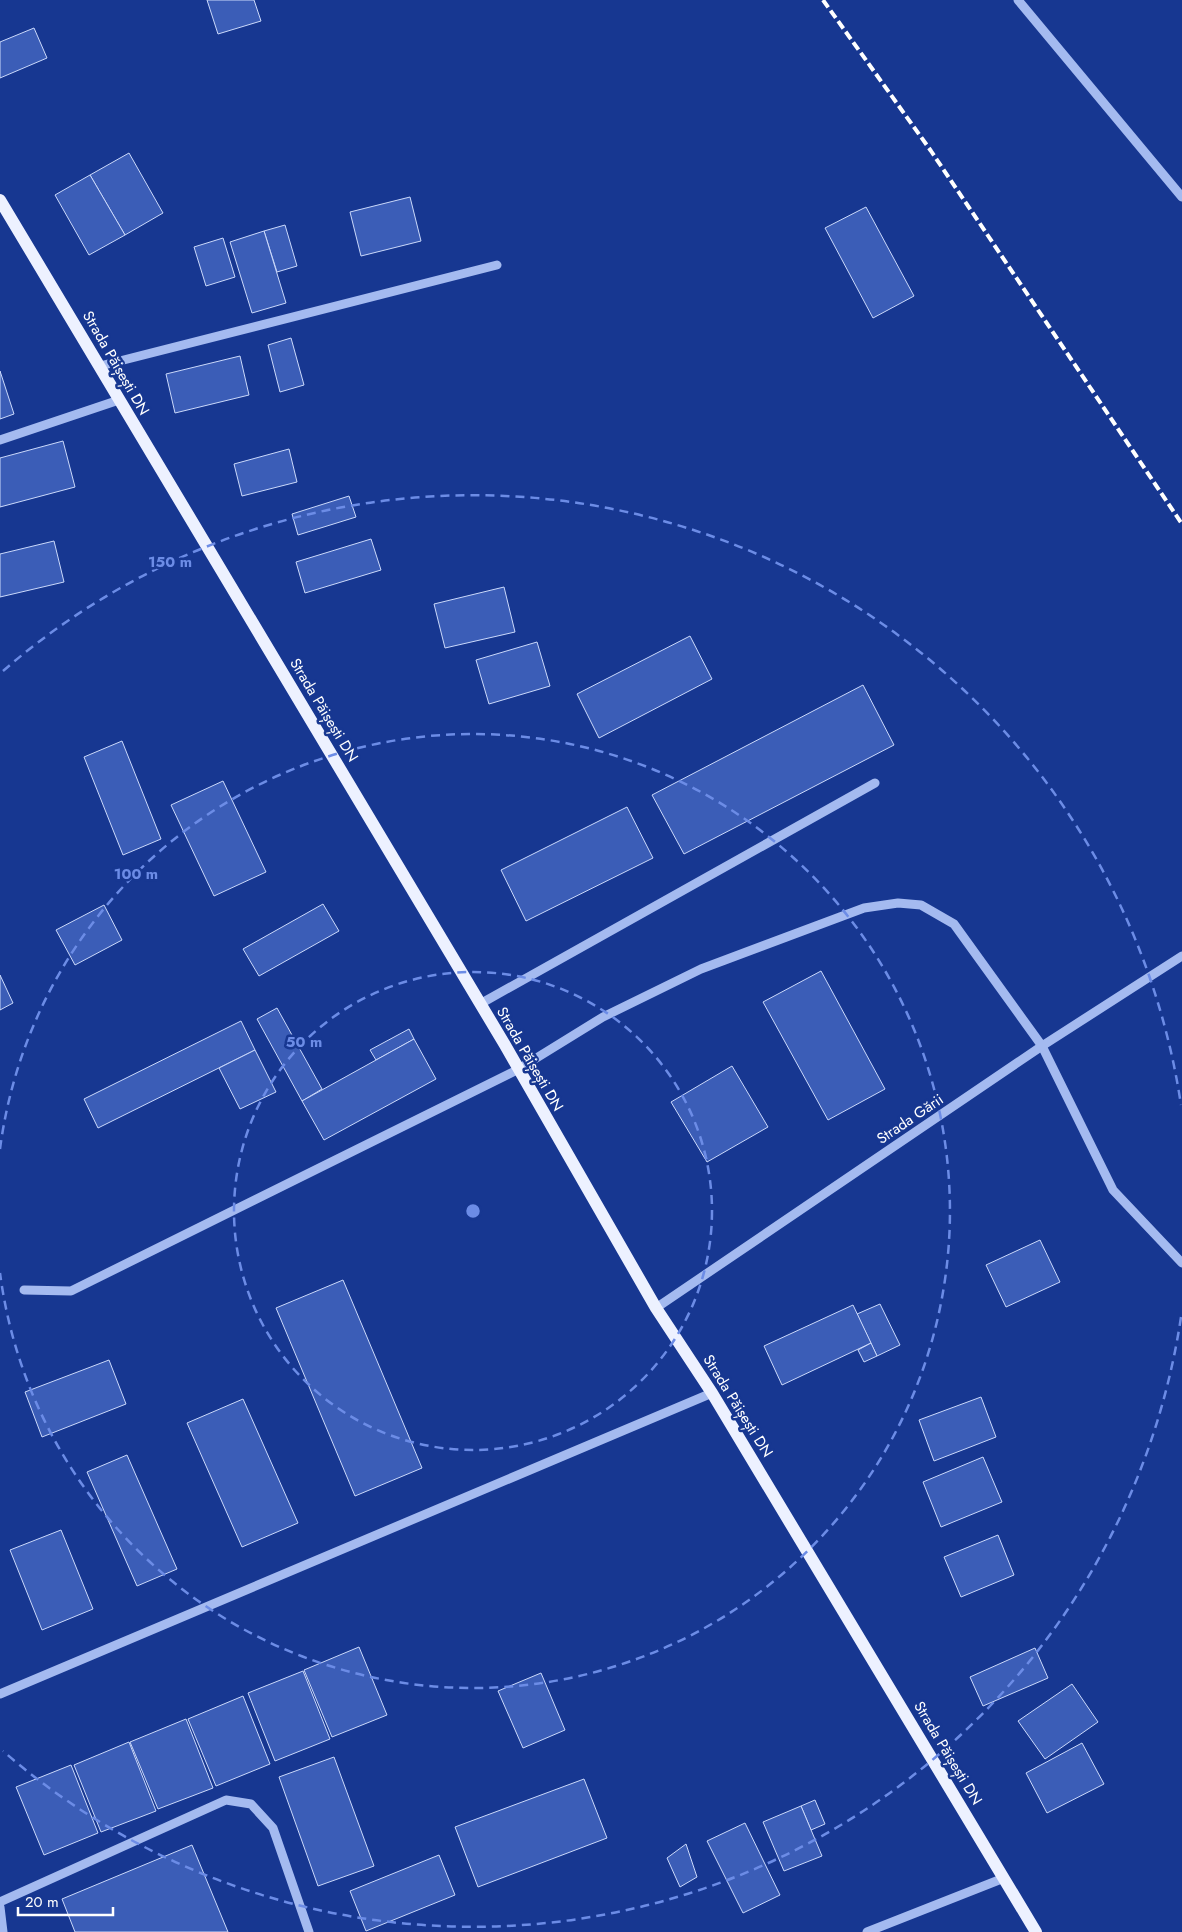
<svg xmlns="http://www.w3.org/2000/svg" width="1182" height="1932" viewBox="0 0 1182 1932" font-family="Jost,sans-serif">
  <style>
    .building { fill: #3b5db7; stroke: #cbd9fb }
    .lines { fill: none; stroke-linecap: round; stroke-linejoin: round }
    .minor { stroke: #a4baf0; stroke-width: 9 }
    .major { stroke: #edf1ff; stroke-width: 12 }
    .rail { stroke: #fff; stroke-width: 4; stroke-dasharray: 9 4; stroke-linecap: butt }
    .ring { fill: none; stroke: #6c8ce6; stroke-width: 2.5; stroke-dasharray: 9 6 }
    .labels { text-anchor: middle; stroke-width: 5; stroke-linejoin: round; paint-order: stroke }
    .street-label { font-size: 15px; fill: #fff; stroke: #173791 }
    .centre { fill: #6c8ce6; stroke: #173791; stroke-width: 2.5 }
    .ring-label { font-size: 15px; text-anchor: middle; font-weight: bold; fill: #6c8ce6; stroke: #173791; stroke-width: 5; stroke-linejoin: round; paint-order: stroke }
  </style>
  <rect width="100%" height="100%" fill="#173791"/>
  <!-- building -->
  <g class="building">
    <path d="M 207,0 L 254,0 L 261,21 L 218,34 Z"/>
    <path d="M 34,28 L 47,58 L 0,78 L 0,42 Z"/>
    <path d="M 129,153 L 163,213 L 125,235 L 90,175 Z"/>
    <path d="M 90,175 L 125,235 L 89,255 L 55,195 Z"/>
    <path d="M 410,197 L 421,241 L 361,256 L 350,212 Z"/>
    <path d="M 866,207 L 914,296 L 873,318 L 825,228 Z"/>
    <path d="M 285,225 L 297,266 L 277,272 L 264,231 Z"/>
    <path d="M 264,231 L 286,303 L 252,313 L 230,242 Z"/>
    <path d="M 223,238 L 235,277 L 206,286 L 194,247 Z"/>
    <path d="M 291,338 L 304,385 L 280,392 L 268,345 Z"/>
    <path d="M 240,356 L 249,395 L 175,413 L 166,374 Z"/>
    <path d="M 0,371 L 14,414 L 0,419 Z"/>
    <path d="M 63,441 L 75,487 L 0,507 L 0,458 Z"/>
    <path d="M 289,449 L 297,482 L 242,496 L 234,464 Z"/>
    <path d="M 349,496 L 356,517 L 298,535 L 292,514 Z"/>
    <path d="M 371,539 L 381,570 L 305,593 L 296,562 Z"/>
    <path d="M 54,541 L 64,582 L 0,597 L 0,554 Z"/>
    <path d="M 504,587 L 515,632 L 445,648 L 434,604 Z"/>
    <path d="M 690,636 L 712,679 L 599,738 L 577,694 Z"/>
    <path d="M 537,642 L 550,686 L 489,704 L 476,660 Z"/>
    <path d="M 863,685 L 894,745 L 684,854 L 652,795 Z"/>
    <path d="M 122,741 L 161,839 L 123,855 L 84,757 Z"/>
    <path d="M 223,781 L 266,872 L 214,896 L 171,805 Z"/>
    <path d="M 627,807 L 653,858 L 526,921 L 501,870 Z"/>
    <path d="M 323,904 L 339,931 L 259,976 L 243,949 Z"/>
    <path d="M 104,905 L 122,940 L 75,965 L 56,930 Z"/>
    <path d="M 821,971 L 885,1089 L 828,1120 L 763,1002 Z"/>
    <path d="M 0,975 L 13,1003 L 0,1010 Z"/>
    <path d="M 277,1008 L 322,1089 L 302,1101 L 257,1019 Z"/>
    <path d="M 241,1021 L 255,1050 L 98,1128 L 84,1099 Z"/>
    <path d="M 409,1029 L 414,1039 L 376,1060 L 370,1050 Z"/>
    <path d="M 414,1039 L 436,1079 L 324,1140 L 302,1101 Z"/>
    <path d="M 255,1050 L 276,1092 L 240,1109 L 219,1068 Z"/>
    <path d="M 732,1066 L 768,1127 L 707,1162 L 671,1102 Z"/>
    <path d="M 1040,1240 L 1060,1282 L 1006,1307 L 986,1265 Z"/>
    <path d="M 343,1280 L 422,1468 L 355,1496 L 276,1308 Z"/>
    <path d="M 880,1304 L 900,1345 L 877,1356 L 857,1314 Z"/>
    <path d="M 853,1305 L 871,1343 L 782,1385 L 764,1346 Z"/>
    <path d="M 871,1343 L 877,1356 L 864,1362 L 858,1350 Z"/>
    <path d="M 109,1360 L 126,1404 L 42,1437 L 25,1392 Z"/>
    <path d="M 981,1397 L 996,1437 L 934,1461 L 919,1420 Z"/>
    <path d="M 243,1399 L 298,1523 L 242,1547 L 187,1423 Z"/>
    <path d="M 127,1455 L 177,1569 L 137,1586 L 87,1472 Z"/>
    <path d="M 983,1457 L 1002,1502 L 941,1527 L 923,1482 Z"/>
    <path d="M 61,1530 L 93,1609 L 42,1630 L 10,1550 Z"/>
    <path d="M 998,1535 L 1014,1575 L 961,1597 L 944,1557 Z"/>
    <path d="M 359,1647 L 387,1715 L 332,1737 L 304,1670 Z"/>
    <path d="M 1035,1648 L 1048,1678 L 983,1706 L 970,1677 Z"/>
    <path d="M 303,1671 L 330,1739 L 275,1761 L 248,1693 Z"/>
    <path d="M 541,1673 L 565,1730 L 523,1748 L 498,1691 Z"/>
    <path d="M 1072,1684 L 1098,1722 L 1045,1759 L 1018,1721 Z"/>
    <path d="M 243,1696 L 270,1764 L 216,1786 L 188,1719 Z"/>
    <path d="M 186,1719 L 213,1788 L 158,1809 L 130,1742 Z"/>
    <path d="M 129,1742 L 156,1811 L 101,1832 L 74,1765 Z"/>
    <path d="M 1082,1743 L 1104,1784 L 1047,1813 L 1026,1773 Z"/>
    <path d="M 334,1757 L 374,1866 L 318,1886 L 279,1777 Z"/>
    <path d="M 71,1765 L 98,1833 L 44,1855 L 16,1787 Z"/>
    <path d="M 584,1779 L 607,1838 L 478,1887 L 455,1827 Z"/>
    <path d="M 815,1800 L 825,1824 L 811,1830 L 801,1806 Z"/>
    <path d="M 801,1806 L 822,1856 L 784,1871 L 763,1822 Z"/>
    <path d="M 745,1823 L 780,1895 L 743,1913 L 707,1841 Z"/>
    <path d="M 686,1844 L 697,1877 L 680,1887 L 667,1858 Z"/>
    <path d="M 192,1845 L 228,1932 L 75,1932 L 62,1899 Z"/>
    <path d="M 439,1855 L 455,1895 L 366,1931 L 350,1891 Z"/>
  </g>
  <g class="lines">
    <!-- minor -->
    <g class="minor">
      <path d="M 1018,0 L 1182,197"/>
      <path d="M 100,366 L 497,265"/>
      <path d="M 0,440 L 119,400"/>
      <path d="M 480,1004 L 875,783"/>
      <path d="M 24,1290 L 71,1291 L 517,1070 L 603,1017 L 701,969 L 864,908 L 898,903 L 921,905 L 954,924 L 1042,1046 L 1113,1190 L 1182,1263"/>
      <path d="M 656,1308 L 1042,1046 L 1182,956"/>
      <path d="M 0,1694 L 712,1393"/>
      <path d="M 0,1902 L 226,1800 L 251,1804 L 273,1828 L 309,1932"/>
      <path d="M 0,1907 L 3,1932"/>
      <path d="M 867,1932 L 1004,1878"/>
    </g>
    <!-- major -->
    <path class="major" d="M 0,200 L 505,1045 L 656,1308 L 712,1393 L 1036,1932"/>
    <!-- rail -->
    <path class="rail" d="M 823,0 L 931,151 L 1182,524"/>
  </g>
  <!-- distance rings -->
  <g class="ring">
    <circle cx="473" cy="1211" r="239"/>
    <path d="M0 1149A477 477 0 1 1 0 1273"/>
    <path d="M1181 1317A716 716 0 0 1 3 1751M3 671A716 716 0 0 1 1181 1105"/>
  </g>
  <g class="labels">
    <!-- street labels -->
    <g class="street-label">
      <text transform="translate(116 363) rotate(60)" y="5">Strada Păișești DN</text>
      <text transform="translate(324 710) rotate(59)" y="5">Strada Păișești DN</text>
      <text transform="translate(530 1059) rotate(60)" y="5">Strada Păișești DN</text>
      <text transform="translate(910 1119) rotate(-34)" y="5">Strada Gării</text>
      <text transform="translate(738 1406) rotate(58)" y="5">Strada Păișești DN</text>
      <text transform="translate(948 1753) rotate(59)" y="5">Strada Păișești DN</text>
    </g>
  </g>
  <circle cx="473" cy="1211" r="8" class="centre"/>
  <g class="ring-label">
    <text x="170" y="567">150 m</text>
    <text x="136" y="879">100 m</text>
    <text x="304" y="1047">50 m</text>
  </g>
  <!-- scale -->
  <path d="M18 1907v8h95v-8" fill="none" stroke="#ffffff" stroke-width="2.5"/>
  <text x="25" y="1907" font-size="15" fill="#ffffff" stroke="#173791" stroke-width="4" paint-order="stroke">20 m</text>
</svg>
